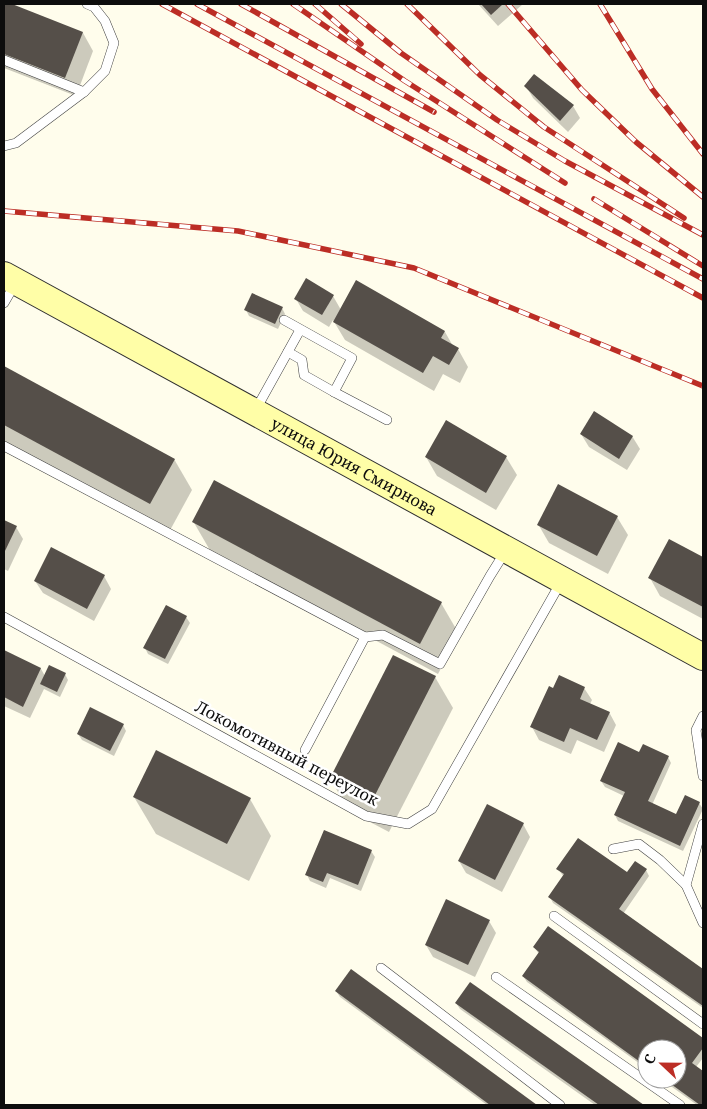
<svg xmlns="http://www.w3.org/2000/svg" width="707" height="1109" viewBox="0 0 707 1109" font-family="'Noto Serif',serif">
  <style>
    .shadow { fill: #0003 }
    .building { fill: #554f49 }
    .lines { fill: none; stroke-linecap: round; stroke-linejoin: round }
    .service-casing { stroke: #404040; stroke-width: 10 }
    .secondary-casing { stroke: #2f2f2f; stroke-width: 28 }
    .service { stroke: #fff; stroke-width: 9 }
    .secondary { stroke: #fffea7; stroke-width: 26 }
    .rail-casing { stroke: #bc2d25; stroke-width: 5.5 }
    .rail { stroke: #fff; stroke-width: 4; stroke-dasharray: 11; stroke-linecap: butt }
    .labels { text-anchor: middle; stroke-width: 5; stroke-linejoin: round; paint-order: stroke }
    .street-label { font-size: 16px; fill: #0d0d0d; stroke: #fff }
  </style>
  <rect width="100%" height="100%" fill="#fffdec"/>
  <!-- shadow -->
  <g class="shadow">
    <path d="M 4,4 L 8,4 L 83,33 L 93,51 L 76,96 L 4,68 Z"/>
    <path d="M 478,4 L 523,4 L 498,26 Z"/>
    <path d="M 526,86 L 573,106 L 580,118 L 568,132 L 533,98 Z"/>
    <path d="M 357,282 L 445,332 L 453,346 L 458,349 L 468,367 L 460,383 L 443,374 L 434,391 L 345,340 L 333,320 L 329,327 L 303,311 L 296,299 L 333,296 L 341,310 Z"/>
    <path d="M 282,308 L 285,314 L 278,329 L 249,316 L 246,310 Z"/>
    <path d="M 4,367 L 174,459 L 192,490 L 168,534 L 4,445 Z"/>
    <path d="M 581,434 L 632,436 L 640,449 L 627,470 L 589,447 Z"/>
    <path d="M 426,457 L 506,457 L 517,475 L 496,510 L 437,476 Z"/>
    <path d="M 617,517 L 628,535 L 608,574 L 549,543 L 538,524 Z"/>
    <path d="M 4,521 L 16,527 L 23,539 L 8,571 L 4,569 Z"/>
    <path d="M 193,521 L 441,603 L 459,634 L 438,674 L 211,552 Z"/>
    <path d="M 669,541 L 703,559 L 703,619 L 660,596 L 650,578 Z"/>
    <path d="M 104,576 L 111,589 L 94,621 L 43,593 L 35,581 Z"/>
    <path d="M 186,617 L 190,623 L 168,664 L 148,654 L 145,648 Z"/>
    <path d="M 4,652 L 41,669 L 45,676 L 65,674 L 68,680 L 60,697 L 44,689 L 30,718 L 4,706 Z"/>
    <path d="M 435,677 L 453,708 L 389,832 L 349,811 L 331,780 Z"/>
    <path d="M 584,688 L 592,700 L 590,704 L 609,712 L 616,725 L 604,752 L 577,740 L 571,754 L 539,740 L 532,727 L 554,690 Z"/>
    <path d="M 123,725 L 126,731 L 114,756 L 82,740 L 78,734 Z"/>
    <path d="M 640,754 L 668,757 L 671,763 L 652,805 L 676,816 L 699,803 L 703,809 L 683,851 L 618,821 L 615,815 L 624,796 L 605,787 L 601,781 Z"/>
    <path d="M 134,797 L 250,799 L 271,836 L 249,881 L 156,834 Z"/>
    <path d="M 523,824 L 530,837 L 502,892 L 466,873 L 459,861 Z"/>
    <path d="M 371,851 L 375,857 L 361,891 L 330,878 L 326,888 L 310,881 L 307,875 Z"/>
    <path d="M 558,869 L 627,874 L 646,870 L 649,876 L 623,914 L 703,970 L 703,1008 L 553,903 L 550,897 L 564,877 Z"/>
    <path d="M 489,921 L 496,933 L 475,977 L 433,957 L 426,945 Z"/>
    <path d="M 549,928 L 703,1039 L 703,1058 L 696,1067 L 703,1072 L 703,1105 L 697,1105 L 661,1079 L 677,1079 L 677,1049 L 647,1049 L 647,1069 L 527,982 L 523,976 L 539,954 L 534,947 Z"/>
    <path d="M 351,971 L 535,1105 L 487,1105 L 340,997 L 336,991 Z"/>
    <path d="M 470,984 L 642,1105 L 595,1105 L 460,1009 L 456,1003 Z"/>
  </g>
  <!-- building -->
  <g class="building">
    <path d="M 4,4 L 12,4 L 83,32 L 65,78 L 4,54 Z"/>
    <path d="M 481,4 L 503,4 L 491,15 Z"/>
    <path d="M 534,74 L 574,105 L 560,121 L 524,86 Z"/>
    <path d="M 306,278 L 334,295 L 322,315 L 294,299 Z"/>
    <path d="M 356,280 L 445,331 L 441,338 L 459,348 L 449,365 L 433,356 L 423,373 L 333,322 Z"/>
    <path d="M 252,293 L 283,307 L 275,324 L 244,310 Z"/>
    <path d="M 4,366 L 175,459 L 150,504 L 4,425 Z"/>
    <path d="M 594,411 L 633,436 L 619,459 L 580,434 Z"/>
    <path d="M 446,420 L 507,456 L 486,493 L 425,457 Z"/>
    <path d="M 214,480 L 442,602 L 420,644 L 192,522 Z"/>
    <path d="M 558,484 L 618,516 L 597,556 L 537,525 Z"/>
    <path d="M 4,520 L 17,526 L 4,553 Z"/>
    <path d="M 669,539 L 703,557 L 703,607 L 648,578 Z"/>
    <path d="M 51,547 L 105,575 L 87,609 L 34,581 Z"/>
    <path d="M 166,605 L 187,616 L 165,659 L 143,648 Z"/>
    <path d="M 4,650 L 41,668 L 23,707 L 4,697 Z"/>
    <path d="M 393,655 L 436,676 L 372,801 L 329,780 Z"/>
    <path d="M 49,665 L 66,673 L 57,692 L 40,684 Z"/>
    <path d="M 559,675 L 585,687 L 580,699 L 610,712 L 597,740 L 570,728 L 564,742 L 530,727 L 549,686 L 553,688 Z"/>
    <path d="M 90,707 L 124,724 L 110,751 L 77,734 Z"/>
    <path d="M 618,742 L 639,752 L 643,744 L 669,756 L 648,801 L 676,814 L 685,795 L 700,802 L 680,846 L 614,815 L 625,792 L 600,781 Z"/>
    <path d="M 156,750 L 251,798 L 227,844 L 133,797 Z"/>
    <path d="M 487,804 L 524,823 L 495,880 L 458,861 Z"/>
    <path d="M 324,830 L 372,850 L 358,885 L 327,873 L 323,882 L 305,875 Z"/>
    <path d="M 578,838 L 627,872 L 635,861 L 647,869 L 619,909 L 703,969 L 703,1006 L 548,897 L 564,874 L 556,869 Z"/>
    <path d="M 446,899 L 490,920 L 468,965 L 425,945 Z"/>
    <path d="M 548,926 L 703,1038 L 703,1048 L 692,1063 L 703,1071 L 703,1105 L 700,1105 L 664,1079 L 677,1079 L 677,1049 L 647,1049 L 647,1067 L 522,976 L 539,952 L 533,947 Z"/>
    <path d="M 351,969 L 537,1105 L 490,1105 L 335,991 Z"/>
    <path d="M 470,982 L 644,1105 L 599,1105 L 455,1003 Z"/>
  </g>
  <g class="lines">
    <defs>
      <g id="service">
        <path d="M 4,60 L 84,92"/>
        <path d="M 4,146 L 16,143 L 84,92 L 105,71 L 114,43 L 105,21 L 94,7 L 87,4"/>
        <path d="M 4,303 L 15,284"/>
        <path d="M 284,320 L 352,358 L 334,392 L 304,375 L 302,360 L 288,352"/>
        <path d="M 334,392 L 387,420"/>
        <path d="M 255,411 L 300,330"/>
        <path d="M 4,446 L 365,637 L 305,750"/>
        <path d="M 4,617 L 366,816 L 408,824 L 432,809 L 561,582"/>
        <path d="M 365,637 L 383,635 L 440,664 L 490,576 L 505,552"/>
        <path d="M 703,716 L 696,730 L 703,776"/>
        <path d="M 703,824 L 686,885 L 703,923"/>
        <path d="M 613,849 L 639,844 L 660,860 L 686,885"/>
        <path d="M 554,916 L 703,1024"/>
        <path d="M 381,968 L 560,1105"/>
        <path d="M 496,977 L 680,1105"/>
      </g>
      <g id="secondary">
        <path id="s1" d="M 4,275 L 703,657"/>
      </g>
    </defs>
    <!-- service casing -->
    <use href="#service" class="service-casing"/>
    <!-- secondary casing -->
    <use href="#secondary" class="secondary-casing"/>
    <!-- service -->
    <use href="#service" class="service"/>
    <!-- secondary -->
    <use href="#secondary" class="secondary"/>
    <defs>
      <g id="rail">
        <path d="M 162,4 L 703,298"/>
        <path d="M 197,4 L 703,279"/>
        <path d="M 241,4 L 434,112"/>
        <path d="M 293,4 L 405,81 L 565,183"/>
        <path d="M 315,4 L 361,44"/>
        <path d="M 341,4 L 401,53 L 497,120 L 565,161 L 703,235"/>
        <path d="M 407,4 L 480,75 L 544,127 L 684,218"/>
        <path d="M 508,4 L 582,90 L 636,142 L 703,197"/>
        <path d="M 600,4 L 652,89 L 703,154"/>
        <path d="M 594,199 L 703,266"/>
        <path d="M 4,211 L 238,231 L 414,268 L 703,386"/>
      </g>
    </defs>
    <!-- rail casing -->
    <use href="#rail" class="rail-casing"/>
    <!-- rail -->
    <use href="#rail" class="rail"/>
  </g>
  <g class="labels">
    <!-- street labels -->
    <g class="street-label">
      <text dy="6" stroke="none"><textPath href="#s1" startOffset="399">улица Юрия Смирнова</textPath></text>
      <text transform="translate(287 753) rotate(28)" y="6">Локомотивный переулок</text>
    </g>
  </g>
  <!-- border -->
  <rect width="707" height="1109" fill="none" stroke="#0d0d0d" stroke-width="10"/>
  <!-- north arrow -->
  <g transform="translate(662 1064) rotate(292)"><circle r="24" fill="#ffffff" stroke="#9e9e9e"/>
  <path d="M0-4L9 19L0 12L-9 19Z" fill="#bc2d25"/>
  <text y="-8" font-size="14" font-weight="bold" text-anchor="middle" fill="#0d0d0d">С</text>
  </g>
</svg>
